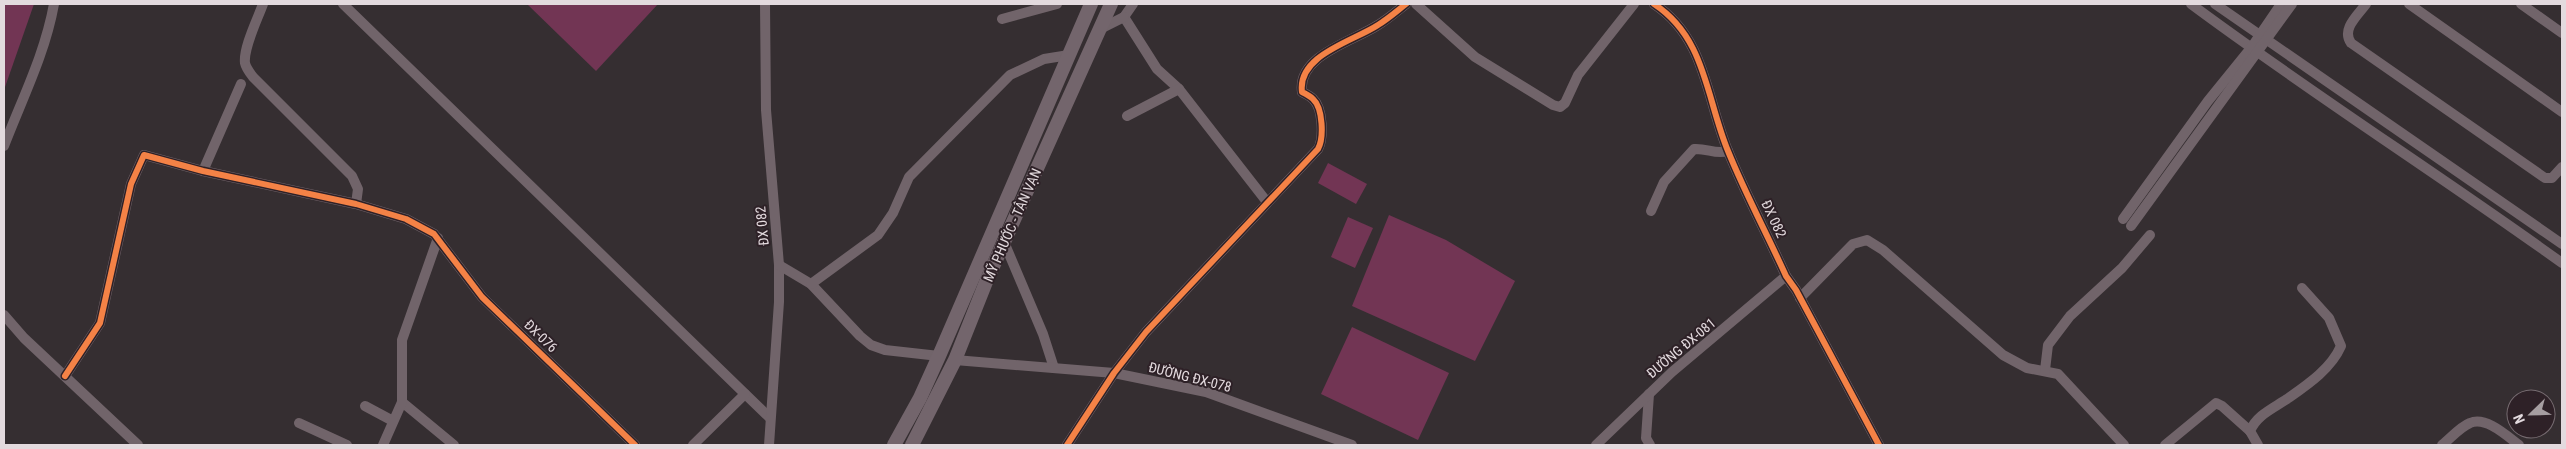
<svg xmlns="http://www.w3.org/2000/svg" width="2566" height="449" viewBox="0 0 2566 449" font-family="'Roboto Condensed',sans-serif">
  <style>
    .green { fill: #723554 }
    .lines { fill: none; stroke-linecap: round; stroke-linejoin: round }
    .minor { stroke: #71646a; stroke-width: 10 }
    .major { stroke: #73656c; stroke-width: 14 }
    .cycleway-casing { stroke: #2e2127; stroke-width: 9 }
    .cycleway { stroke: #f48246; stroke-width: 6 }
    .labels { text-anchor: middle; stroke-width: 4; stroke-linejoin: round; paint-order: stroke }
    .street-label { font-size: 14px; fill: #e3dade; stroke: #2e2127 }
  </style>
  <rect width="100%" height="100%" fill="#352e31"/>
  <!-- green -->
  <g class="green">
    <path d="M 4,4 L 34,4 L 4,90 Z"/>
    <path d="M 527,4 L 658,4 L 596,71 Z"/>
    <path d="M 1328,163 L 1367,184 L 1356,204 L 1318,183 Z"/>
    <path d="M 1389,215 L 1446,240 L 1515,281 L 1475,361 L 1352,306 Z"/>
    <path d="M 1348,217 L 1373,228 L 1355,268 L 1331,257 Z"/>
    <path d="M 1352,327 L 1449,373 L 1418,440 L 1321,394 Z"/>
  </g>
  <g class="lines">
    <!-- minor -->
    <g class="minor">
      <path d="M 263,4 C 258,18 243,48 245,63 C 246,68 250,73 253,77 L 352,176 L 358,189 L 356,204"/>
      <path d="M 343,4 L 770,418"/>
      <path d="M 765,4 L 766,110 L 779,265 L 779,302 L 769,445"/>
      <path d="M 1133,4 L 1124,17 L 1157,69 L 1179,89"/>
      <path d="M 1416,4 L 1475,57 L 1553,105 L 1560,107 L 1565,103 L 1578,75 L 1634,4"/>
      <path d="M 1654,4 C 1706,38 1706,98 1728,151 C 1745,193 1767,234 1786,276 L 1796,290 L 1879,445"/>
      <path d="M 2191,4 C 2312,94 2440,175 2562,263"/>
      <path d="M 2215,4 L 2562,244"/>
      <path d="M 2366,4 C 2358,15 2341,29 2351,43 L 2545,178 L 2552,178 L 2562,167"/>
      <path d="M 2409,4 L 2562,112"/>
      <path d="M 2521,4 L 2562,33"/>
      <path d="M 1002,19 L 1057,4"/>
      <path d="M 1100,29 L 1124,17"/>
      <path d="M 1127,116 L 1179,89 L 1267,202"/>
      <path d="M 4,146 C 22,99 45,54 54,4"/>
      <path d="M 203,171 L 241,84"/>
      <path d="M 1651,211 L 1664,182 L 1694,149 C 1707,148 1716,155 1728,151"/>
      <path d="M 2123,219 L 2208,101 L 2251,48 L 2281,4"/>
      <path d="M 2131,226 L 2292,4"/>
      <path d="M 1004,242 L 1043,334 L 1054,368"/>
      <path d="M 779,265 L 811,284 L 860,336 L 871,345 L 885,350 L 939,356"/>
      <path d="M 811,284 L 878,235 L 893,213 L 909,177 L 1010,75 L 1044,59 L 1069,55"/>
      <path d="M 1800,298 L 1853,244 L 1867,240 L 1883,250 L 2003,355 L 2027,368 L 2058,374 L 2124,445"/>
      <path d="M 4,315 L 24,338 L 138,445"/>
      <path d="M 955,360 L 1114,373 L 1206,392 L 1352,445"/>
      <path d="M 2045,370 L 2048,345 L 2070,316 L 2122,268 L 2150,235"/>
      <path d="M 65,376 L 100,323 L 131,184 L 144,155 L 203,171 L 356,204 L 406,219 L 434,234 L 482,297 L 635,445"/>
      <path d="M 1649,394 L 1646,438 L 1650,445"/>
      <path d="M 402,402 L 454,445"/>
      <path d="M 365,406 L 393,421"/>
      <path d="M 299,423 L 347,445"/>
      <path d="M 383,445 L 402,402 L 402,340 L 438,238"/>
      <path d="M 693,445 L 745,394"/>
      <path d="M 1067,445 L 1114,373 L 1146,332 L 1318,149 C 1324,138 1323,108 1313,99 C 1310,96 1306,94 1302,92 C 1297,55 1354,41 1378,25 C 1388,19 1397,11 1406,4"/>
      <path d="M 1596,445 L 1672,372 L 1786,276"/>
      <path d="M 2165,445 L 2216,403 L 2222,406 L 2250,431"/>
      <path d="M 2258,445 L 2250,431 C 2257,415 2272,409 2287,399 C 2307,385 2331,369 2341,346 L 2329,318 L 2302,288"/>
      <path d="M 2442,445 C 2451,438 2460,427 2470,423 C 2486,416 2507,436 2519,445"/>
    </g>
    <!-- major -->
    <g class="major">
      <path d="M 894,445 L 920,398 L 939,356 L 1091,4"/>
      <path d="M 912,445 L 955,360 L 986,282 L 1111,4"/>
    </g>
    <defs>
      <g id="cycleway">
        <path d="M 1654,4 C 1706,38 1706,98 1728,151 C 1745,193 1767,234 1786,276 L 1796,290 L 1879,445"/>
        <path d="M 65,376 L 100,323 L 131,184 L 144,155 L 203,171 L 356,204 L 406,219 L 434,234 L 482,297 L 635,445"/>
        <path d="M 1067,445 L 1114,373 L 1146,332 L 1318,149 C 1324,138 1323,108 1313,99 C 1310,96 1306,94 1302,92 C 1297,55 1354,41 1378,25 C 1388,19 1397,11 1406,4"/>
      </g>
    </defs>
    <!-- cycleway casing -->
    <use href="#cycleway" class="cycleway-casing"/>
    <!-- cycleway -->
    <use href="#cycleway" class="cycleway"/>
  </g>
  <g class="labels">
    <!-- street labels -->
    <g class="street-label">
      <text transform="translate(1774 219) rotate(65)" y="5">ĐX 082</text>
      <text transform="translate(1012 225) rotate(-66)" y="5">MỸ PHƯỚC - TÂN VẠN</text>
      <text transform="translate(762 226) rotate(-95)" y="5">ĐX 082</text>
      <text transform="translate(541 336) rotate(44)" y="5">ĐX-076</text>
      <text transform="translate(1681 348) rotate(-40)" y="5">ĐƯỜNG ĐX-081</text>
      <text transform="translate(1190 377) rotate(14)" y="5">ĐƯỜNG ĐX-078</text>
    </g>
  </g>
  <!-- border -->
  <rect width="2566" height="449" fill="none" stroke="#e3dade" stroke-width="10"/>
  <!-- north arrow -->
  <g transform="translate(2531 414) rotate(247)"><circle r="24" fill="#2e2127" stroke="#766b70"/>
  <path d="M0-4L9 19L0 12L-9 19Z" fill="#a69ea1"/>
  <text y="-8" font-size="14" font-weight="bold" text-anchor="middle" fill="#e3dade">N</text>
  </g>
</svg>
